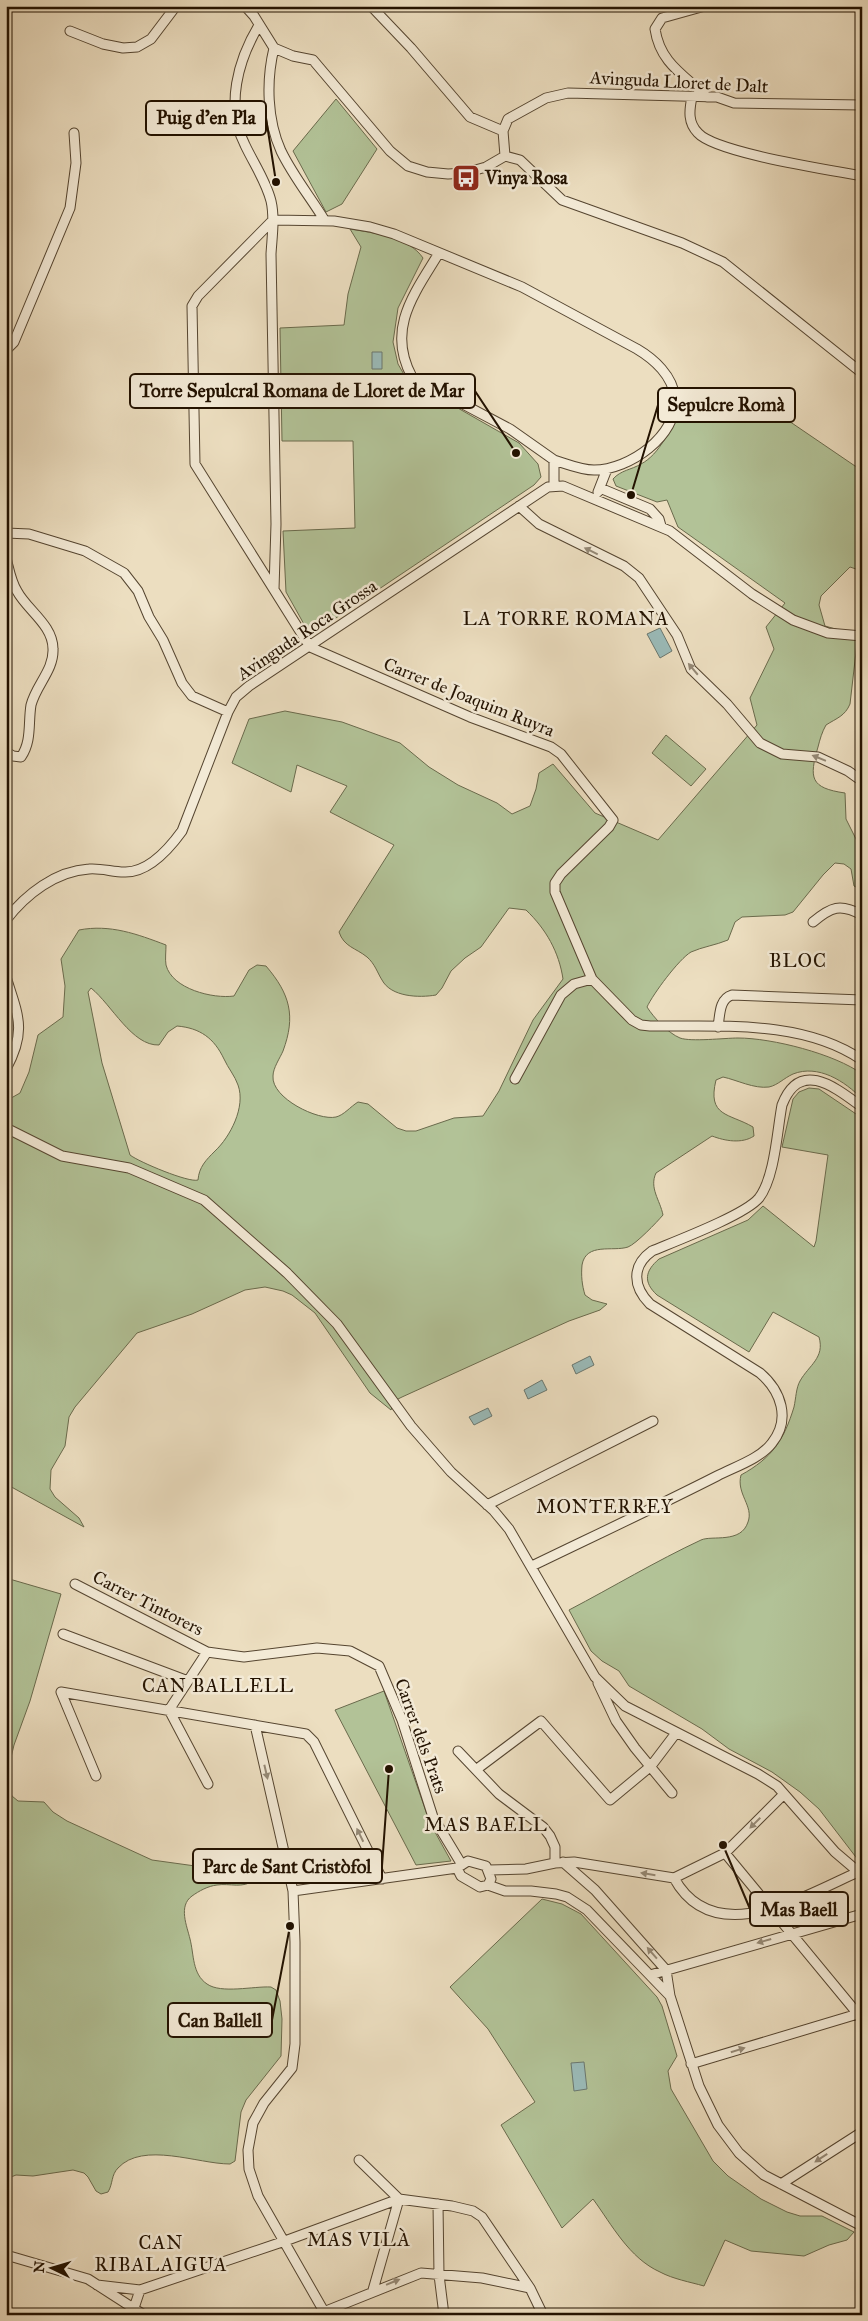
<svg xmlns="http://www.w3.org/2000/svg" width="868" height="2321" font-family="'IM FELL Great Primer',serif">
  <rect width="100%" height="100%" fill="#ecdec0"/>
  <filter id="stains"><feTurbulence type="fractalNoise" baseFrequency=".004" numOctaves="4"/><feColorMatrix values="0 0 0 0 .2 0 0 0 0 .09 0 0 0 0 .02 0 0 0 .5 -.17"/></filter>
  <radialGradient id="worn" r=".72"><stop offset=".6" stop-color="#630" stop-opacity="0"/><stop offset="1" stop-color="#630" stop-opacity=".3"/></radialGradient>
  <!-- green -->
  <path fill="#b2c297" stroke="#6a6a4c" fill-rule="evenodd" d="M336 99 377 149 342 204 326 212 293 151Z
    M350 229C374 233 409 237 423 258L398 308 393 342 398 364 410 385 456 407 519 443 538 464 541 477 534 485 318 630 305 626 286 592 283 531 355 528 353 441H282L280 328 344 325 348 294 361 247Z
    M744 396 761 402 855 466 862 468V571L850 567 821 596 819 605 825 626 860 636 857 643 850 704C845 716 837 718 826 725 822 732 820 739 818 747 809 778 810 788 845 793L846 819 862 851V890L854 886 851 869 844 864 835 863 823 875 793 912 785 915 742 917 735 922 728 940C716 945 702 947 691 952 679 959 653 994 647 1007 654 1018 668 1033 680 1038 691 1042 725 1038 738 1038 772 1038 835 1054 862 1074V1099C845 1081 818 1064 793 1074 784 1078 778 1085 769 1087 754 1089 737 1080 723 1077L716 1080C707 1117 729 1113 753 1127L754 1136C742 1144 725 1141 712 1136L656 1173C649 1188 660 1200 663 1215 657 1222 636 1244 628 1247 613 1252 586 1242 582 1265 581 1276 582 1285 585 1295L592 1300 607 1304 600 1310 569 1321 402 1397 394 1401 391 1410 370 1393 315 1313 292 1295 283 1291 265 1287 245 1290 192 1314 137 1333 75 1407 69 1417 65 1446 51 1470 50 1489 55 1497 79 1518 84 1527 6 1484V1101L20 1093 29 1072 38 1035 63 1017 65 986 61 959 79 930C110 924 137 934 166 945 166 951 165 959 166 965 172 989 213 999 234 996L249 970 257 965 266 966C290 994 296 1016 283 1051 280 1058 273 1068 273 1076 271 1098 318 1121 336 1117 344 1115 350 1107 358 1102L368 1104 397 1128 406 1131H416L454 1118 483 1116 499 1091 533 1020 563 979C559 952 546 929 526 910L509 908 481 947 465 958 451 971 442 988 436 995C419 998 391 997 382 980 377 972 375 964 367 957 356 948 344 947 339 932L394 845 330 812 347 786 297 765 291 792 232 763 249 719 285 711 342 722 400 743 429 767 458 785 497 803 512 814 530 806 536 789 539 773 553 764 595 813 658 840 757 725 750 698 774 649 766 627 785 603 678 527 667 500 657 502 616 486 613 479C621 470 631 470 641 464 660 454 670 429 681 410ZM91 988C112 1005 132 1046 159 1045L168 1032 177 1026C200 1028 214 1038 224 1059 228 1068 235 1076 238 1085 246 1107 230 1137 215 1151 206 1160 199 1167 198 1180 189 1183 139 1162 130 1155L102 1063 88 992Z
    M666 735 706 769 691 786 652 753Z
    M809 1088 819 1089 862 1118V1865L819 1809 800 1792 772 1772 729 1749 702 1729 629 1686 619 1671 602 1661 591 1651 569 1610C613 1587 656 1561 701 1540 712 1535 741 1544 748 1522 754 1506 736 1494 741 1475 772 1458 784 1440 794 1407 796 1398 796 1388 800 1381 809 1365 825 1358 819 1337L773 1312 749 1352 657 1295C643 1282 645 1271 659 1259L748 1220 763 1206 814 1247 816 1241 828 1155 782 1147 793 1099 799 1092Z
    M6 1578 61 1594 30 1701 14 1745 8 1770 9 1789 12 1796 18 1801 44 1802 53 1812 67 1821 152 1860 246 1873 251 1875 254 1880C243 1889 230 1883 217 1885 208 1886 199 1891 192 1896 178 1906 187 1926 190 1939 194 1954 192 1974 207 1984 221 1994 254 1986 271 1987L276 1990 280 2001 282 2019 281 2056 246 2100 241 2112 235 2161 230 2164C198 2164 143 2141 118 2168 111 2175 113 2184 108 2192L101 2194 96 2191 88 2177 84 2173 73 2170 33 2176 16 2175 11 2177 6 2183Z
    M384 1691 430 1823 451 1861 416 1865 335 1710Z
    M542 1899 562 1904 581 1914 657 1997 662 2006 677 2056 668 2071 671 2089 713 2161 728 2176 761 2199 787 2212 800 2216H822L854 2232 847 2240 829 2245 804 2256 751 2251 725 2240 704 2286C690 2282 673 2279 660 2272 629 2258 612 2225 593 2199L562 2228 501 2125 535 2102 488 2029 450 1987Z"/>
  <!-- water -->
  <path fill="#9abbb9" stroke="#6a776f" d="M372 352H382V369H372Z
    M660 628 672 651 660 658 647 634Z
    M590 1356 594 1365 576 1374 572 1365Z
    M542 1380 547 1390 528 1399 524 1390Z
    M488 1408 492 1416 474 1425 469 1417Z
    M584 2062 587 2089 574 2091 571 2063Z"/>
  <g fill="none" stroke-linecap="round" stroke-linejoin="round">
    <defs>
      <path id="street" d="M245 6 254 16 274 48 293 56 313 60 390 151 408 166 427 172 448 174 465 173 486 167 505 156
        M371 6 411 48 470 117 503 131
        M705 6 662 18 655 29C660 63 684 75 707 97
        M259 25C238 60 225 106 245 145 254 164 266 181 271 201 275 218 272 237 271 254L276 524 274 589
        M70 31 103 44 123 48 137 47 151 39 176 6
        M274 48C266 81 267 120 281 151 293 176 311 198 325 221
        M692 97C689 111 688 123 698 133 716 153 831 170 862 176
        M505 156 520 160 562 200 682 243 723 262 862 373
        M505 156 503 131 508 119 546 98 568 93 717 97 734 103 862 105
        M439 253C414 294 386 329 412 377L510 429 554 460V485
        M6 350 14 342 70 208 76 163 74 133
        M600 488 650 509 659 519 661 526
        M598 492 607 469
        M519 506 539 524 624 566 639 578 677 635 691 669 727 704 760 743 782 754 818 757 848 771 862 781
        M6 533 29 534 85 551 124 573 138 591 149 617 163 640 182 683 192 696 228 712
        M6 558C9 569 11 582 17 591 27 610 53 625 53 649 54 670 36 685 31 705 28 723 32 741 21 757L13 756 6 752
        M310 647 195 464 192 306 198 296 273 220 334 221 370 227 394 234 522 287 637 349C654 359 673 376 675 398 678 436 629 470 594 470 581 470 567 464 554 460
        M310 647 470 717 551 747 561 754 613 820 609 827 561 874 555 883V892L592 979 632 1020 641 1025 650 1026C719 1027 802 1019 862 1060
        M6 920C26 894 56 871 89 869 101 868 113 872 124 872 148 873 169 849 182 831L228 712 236 697 249 686 548 487 563 486 670 531 752 594 793 620 828 633 862 636
        M813 922C831 907 840 903 862 915
        M6 977C18 1015 27 1031 6 1069
        M718 1027C720 1015 719 999 732 995L862 1000
        M515 1079 561 995 574 984 592 979
        M6 1128 62 1156 129 1168 204 1200 287 1273 337 1324 411 1426 451 1472 494 1511 509 1529 595 1677 625 1706 758 1774 777 1786 835 1852 862 1875
        M487 1505 653 1421
        M532 1566C594 1536 656 1507 717 1476 734 1467 760 1459 772 1443 791 1419 781 1391 760 1373L650 1304C633 1287 631 1266 652 1251 676 1241 745 1215 759 1198 775 1177 777 1131 782 1105 800 1058 836 1088 862 1107
        M75 1584 207 1652 244 1657 317 1648 350 1651 379 1666 402 1720 433 1817 462 1865
        M63 1634 188 1681
        M207 1652 169 1710 208 1784
        M598 1683 616 1721 635 1748 672 1793
        M61 1692 306 1734 314 1742 382 1879
        M61 1692 96 1776
        M255 1725 293 1891 295 1942V2044L292 2068 264 2103 253 2123 248 2150 249 2169 258 2196 326 2315
        M458 1751 499 1794 543 1827 550 1836 555 1847V1863
        M477 1769 541 1721 610 1800 651 1766 676 1733
        M725 1853 862 2019
        M468 1861 486 1866 491 1879 488 1885 480 1887 461 1876 457 1868Z
        M563 1862 595 1890 666 1970 670 1996
        M489 1870 526 1869 555 1863 574 1862 674 1878 725 1853 784 1794
        M674 1878C714 1951 804 1896 858 1872
        M488 1885 505 1891H531L556 1894 567 1897 587 1910 670 1996 699 2086 718 2125 739 2153 764 2175 862 2226
        M293 1891 457 1868
        M650 1975 862 1914
        M691 2064 861 2013
        M359 2160 399 2199 452 2206 473 2211 482 2217 530 2288 543 2315
        M781 2184 862 2132
        M438 2204 439 2275 444 2315
        M6 2255 88 2279 144 2315
        M97 2285 140 2290 285 2241 399 2199
        M373 2290 399 2199
        M134 2308 140 2290
        M316 2315 421 2273 482 2278 530 2288"/>
    </defs>
    <!-- street casing -->
    <use href="#street" stroke="#554530" stroke-width="11"/>
    <!-- street -->
    <use href="#street" stroke="#f3ead6" stroke-width="9"/>
  </g>
  <!-- one-way arrows -->
  <defs><path id="oneway-solid" d="M-6-.8H1V-3.2L6.5 0L1 3.2V.8H-6Z" transform="scale(1.25)"/></defs>
  <g fill="#958976">
    <use href="#oneway-solid" transform="translate(591 551) rotate(-154)"/>
    <use href="#oneway-solid" transform="translate(693 669) rotate(-130)"/>
    <use href="#oneway-solid" transform="translate(819 758) rotate(-158)"/>
    <use href="#oneway-solid" transform="translate(266 1772) rotate(77)"/>
    <use href="#oneway-solid" transform="translate(755 1823) rotate(135)"/>
    <use href="#oneway-solid" transform="translate(360 1835) rotate(-116)"/>
    <use href="#oneway-solid" transform="translate(648 1874) rotate(-171)"/>
    <use href="#oneway-solid" transform="translate(764 1941) rotate(164)"/>
    <use href="#oneway-solid" transform="translate(652 1953) rotate(-131)"/>
    <use href="#oneway-solid" transform="translate(738 2050) rotate(-17)"/>
    <use href="#oneway-solid" transform="translate(821 2158) rotate(147)"/>
    <use href="#oneway-solid" transform="translate(393 2282) rotate(-22)"/>
  </g>
  <!-- icons -->
  <defs>
    <symbol id="bus-square" viewBox="-11 -11 22 22"><rect x="-9" y="-9" width="18" height="18" rx="4" fill="#8f2418" stroke="#f3ead6"/><path d="M-5-6H5V4H4V6H2V4H-2V6H-4V4H-5ZM-3.5-4V0h7V-4ZM-3.5 1.2v1.5H-2V1.2ZM2 1.2v1.5H3.5V1.2Z" fill="#fff"/></symbol>
  </defs>
  <g fill-rule="evenodd">
    <use href="#bus-square" x="450" y="162" width="32" height="32"/>
  </g>
  <g text-anchor="middle" dominant-baseline="central" stroke-width="5" stroke-linejoin="round" paint-order="stroke">
    <!-- street labels -->
    <g font-size="18" fill="#231200" stroke="#f3ead6">
      <text transform="translate(679 82) rotate(3)">Avinguda Lloret de Dalt</text>
      <text transform="translate(307 630) rotate(-34)">Avinguda Roca Grossa</text>
      <text transform="translate(469 697) rotate(22)">Carrer de Joaquim Ruyra</text>
      <text transform="translate(148 1603) rotate(27)">Carrer Tintorers</text>
      <text transform="translate(421 1736) rotate(70)">Carrer dels Prats</text>
    </g>
    <!-- poi labels -->
    <g font-size="18" font-weight="bold" fill="#231200" stroke="#f3ead6" text-anchor="start">
      <text x="485" y="178">Vinya Rosa</text>
    </g>
    <!-- neighbourhood labels -->
    <g font-size="19" letter-spacing="1" fill="#231200" stroke="#f3ead6">
      <text x="566" y="618">LA TORRE ROMANA</text>
      <text x="798" y="960">BLOC</text>
      <text x="605" y="1506">MONTERREY</text>
      <text x="218" y="1685">CAN BALLELL</text>
      <text x="486" y="1824">MAS BAELL</text>
      <text x="359" y="2239">MAS VILÀ</text>
      <text x="161" y="2242">CAN<tspan x="161" dy="22">RIBALAIGUA</tspan></text>
    </g>
  </g>
  <!-- callouts -->
  <path fill="none" stroke="#231200" stroke-width="2" d="M276 182L266 118M516 453L475 391M631 495L658 405M389 1769L382 1866M723 1845L750 1909M290 1926L272 2020"/>
  <g fill="#231200" stroke="#f3ead6" stroke-width="2">
    <circle cx="276" cy="182" r="5"/>
    <circle cx="516" cy="453" r="5"/>
    <circle cx="631" cy="495" r="5"/>
    <circle cx="389" cy="1769" r="5"/>
    <circle cx="723" cy="1845" r="5"/>
    <circle cx="290" cy="1926" r="5"/>
  </g>
  <g fill="#f3ead6" stroke="#231200" stroke-width="2">
    <rect x="146" y="101" width="120" height="34" rx="5"/>
    <rect x="130" y="374" width="345" height="34" rx="5"/>
    <rect x="658" y="388" width="137" height="34" rx="5"/>
    <rect x="193" y="1849" width="189" height="34" rx="5"/>
    <rect x="750" y="1892" width="98" height="34" rx="5"/>
    <rect x="168" y="2003" width="104" height="34" rx="5"/>
  </g>
  <g font-size="19" text-anchor="middle" font-weight="bold" fill="#231200">
    <text x="206" y="124">Puig d'en Pla</text>
    <text x="302" y="397">Torre Sepulcral Romana de Lloret de Mar</text>
    <text x="726" y="411">Sepulcre Romà</text>
    <text x="287" y="1873">Parc de Sant Cristòfol</text>
    <text x="799" y="1916">Mas Baell</text>
    <text x="220" y="2027">Can Ballell</text>
  </g>
  <!-- margin -->
  <rect width="868" height="2321" fill="none" stroke="#ecdec0" stroke-width="25"/>
  <rect x="8" y="8" width="853" height="2306" fill="none" stroke="#231200" stroke-width="2.5"/>
  <rect x="12" y="12" width="843" height="2296" fill="none" stroke="#231200"/>
  <!-- north arrow -->
  <g transform="translate(52 2268) rotate(275)" stroke="#f3ead6" stroke-width="4" paint-order="stroke">
  <path d="M0-4L9 19L0 12L-9 19Z" fill="#231200"/>
  <text y="-8" font-size="14" font-weight="bold" text-anchor="middle" fill="#231200">N</text>
  </g>
  <rect width="100%" height="100%" filter="url(#stains)"/>
  <rect width="100%" height="100%" fill="url(#worn)"/>
</svg>
